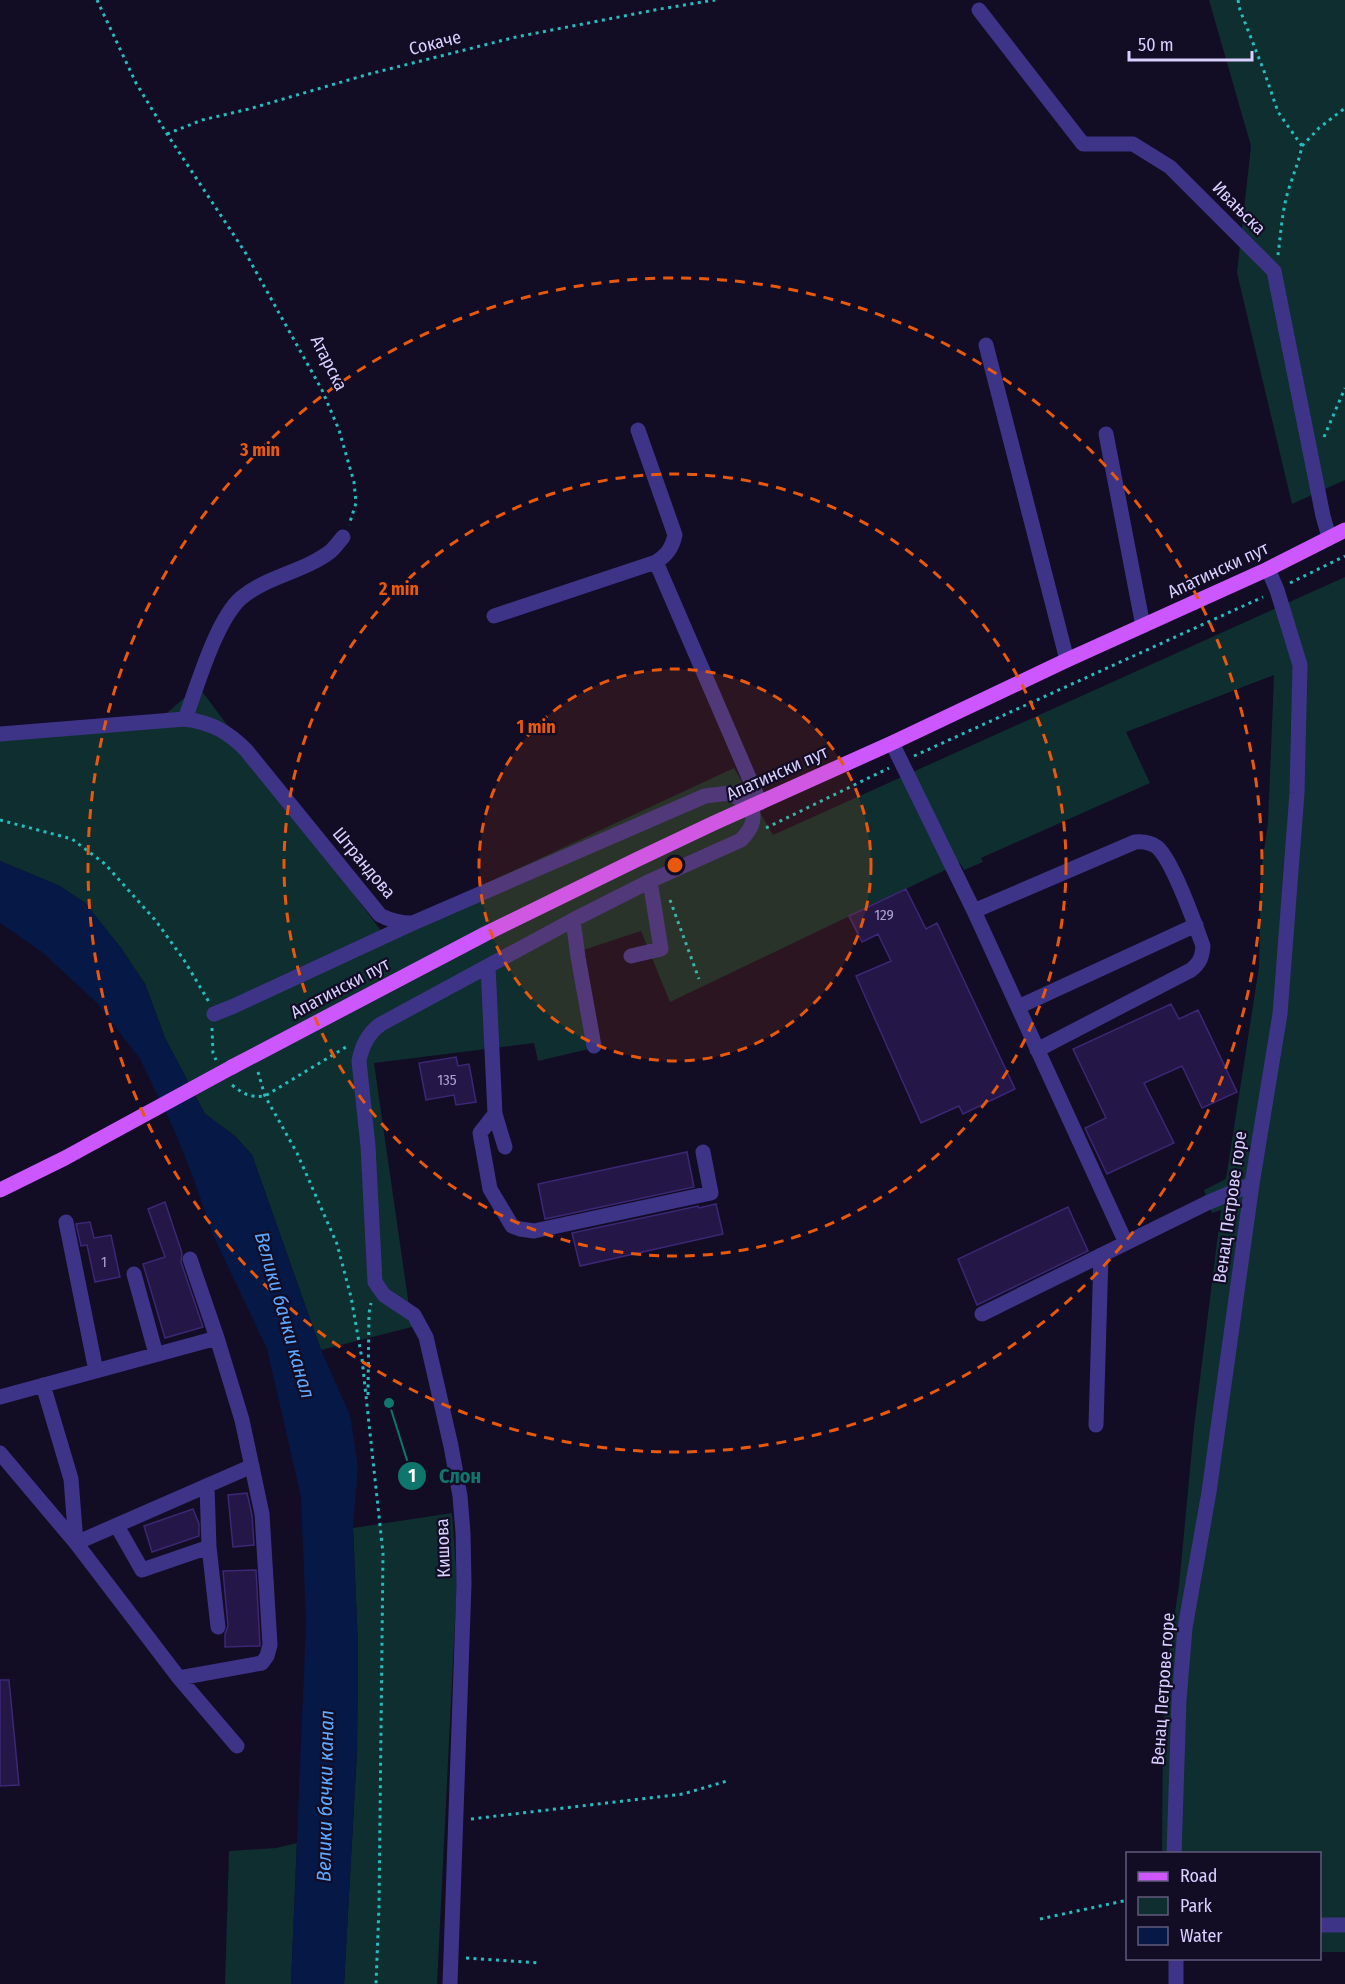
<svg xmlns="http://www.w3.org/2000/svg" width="1345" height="1984" font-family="'Fira Sans Condensed',sans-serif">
  <rect width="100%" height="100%" fill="#120c25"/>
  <!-- green -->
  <path fill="#0f2e2f" d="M1209 0H1345V480L1292 504 1237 273 1251 146Z
    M1345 577V1952H1320V1854L1162 1853 1163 1726 1168 1657 1179 1586 1194 1427 1221 1210 1212 1213 1204 1190 1226 1179 1259 967 1261 871 1268 823 1274 675 1126 732 1150 783 981 858 983 862 964 870 960 863 670 1002 641 931 571 954 589 1049 538 1061 534 1043 374 1063 412 1327 321 1350 252 1155 235 1136 205 1114 165 1038 145 984 121 948 85 903 60 886 0 861V736L151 725 168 712 198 686 382 932 734 768 773 835Z
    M452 1513 457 1581 437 1984H344L357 1751 358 1647 353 1528Z
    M297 1843 291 1984H225L229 1851 276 1848Z"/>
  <!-- water -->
  <path fill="#061845" d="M0 861 60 886 85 903 121 948 145 984 165 1038 205 1114 235 1136 252 1155 321 1350 350 1415 358 1466 353 1528 358 1647 357 1751 344 1984H291L306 1623 301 1497 267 1349 213 1235 193 1177 175 1132 140 1059 97 1003 42 952 0 923Z"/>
  <!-- building -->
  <path fill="#241747" stroke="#3c2775" stroke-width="1.5" d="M906 889 926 929 937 923 1015 1089 963 1114 959 1106 921 1123 856 976 891 961 878 934 862 942 849 916Z
    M1171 1004 1179 1019 1198 1010 1237 1092 1202 1108 1182 1066 1144 1083 1174 1143 1107 1174 1085 1128 1106 1118 1073 1049Z
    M456 1057 458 1066 469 1064 476 1102 456 1105 454 1095 426 1100 419 1063Z
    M687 1152 694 1187 545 1219 538 1184Z
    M165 1202 182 1253 181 1262 203 1327 165 1338 143 1264 165 1257 148 1209Z
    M716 1204 723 1234 580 1266 572 1233 698 1206 699 1208Z
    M1068 1207 1088 1251 977 1305 958 1259Z
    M90 1222 94 1238 111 1235 120 1277 95 1282 87 1245 81 1246 76 1224Z
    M247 1493 252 1515 254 1545 233 1547 228 1495Z
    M193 1509 199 1524V1536L152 1552 144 1526Z
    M256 1570 260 1646 225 1647V1634L228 1626 223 1571Z
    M0 1680H9L19 1785 0 1786Z"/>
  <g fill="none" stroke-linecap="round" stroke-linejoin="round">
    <!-- path -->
    <path stroke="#25bdbe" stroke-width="3" stroke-dasharray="3 4.5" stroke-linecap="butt" d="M97 0 136 83 167 134 245 252 322 390 339 430 354 482 356 503 349 525
      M1238 0 1240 10 1264 71 1278 112 1302 146C1299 161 1294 173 1289 188 1282 210 1281 232 1278 255
      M167 134 202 120 249 109 369 74 516 37 660 9 715 0
      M1302 146 1319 128 1345 108
      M1324 437 1345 388
      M1290 583 1345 556
      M914 756 1263 597
      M0 820 72 839 105 864 156 921 184 960 209 1002
      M766 828 889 768
      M670 900 699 979
      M212 1028 213 1053 216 1060
      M258 1072 265 1096 297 1153 337 1244 351 1297 362 1359 383 1553 379 1907 376 1984
      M232 1085C243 1094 251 1098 265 1096L346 1047
      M368 1395 369 1313 371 1303
      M471 1819 683 1794 727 1781
      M1040 1919 1128 1900
      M466 1958 539 1963"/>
    <!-- minor -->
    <path stroke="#3d3488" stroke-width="15" d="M979 10 1083 144H1133L1170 167 1274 271 1323 516 1329 537
      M986 345 1067 660
      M1106 434 1143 626
      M656 562 760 803
      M494 616 656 562C667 555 672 548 675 535L638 430
      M185 719C197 687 216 620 241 598 267 576 304 572 331 551 335 547 339 542 343 537
      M0 734 185 719C212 723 227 731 246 750L380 915C391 921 400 923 413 923L705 796 730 793 752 807C755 822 752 828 741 840L650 881 573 920 381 1024C368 1033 362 1045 359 1061L368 1146 375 1282 384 1295 414 1315 426 1337 451 1446 460 1496 463 1533 464 1584 450 1984
      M892 743 974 911 1126 1243
      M974 911 1135 842C1144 841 1150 842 1157 847 1173 861 1195 924 1203 946 1202 957 1200 963 1191 970L1037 1050
      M573 920 578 957 594 1046
      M631 956 661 949 650 881
      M488 966 495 1114 505 1147
      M1018 1007 1196 925
      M214 1014 234 1006 411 924
      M495 1114 480 1133 490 1189 512 1226 520 1229 534 1231 711 1193 703 1152
      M66 1222 96 1371
      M134 1274 156 1354
      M982 1314 1207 1203 1252 1184
      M43 1385 71 1479 76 1543 252 1466
      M0 1397 217 1338
      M1096 1425 1101 1255
      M0 1453 76 1543 179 1678 237 1746
      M207 1486 209 1547 218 1627
      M117 1526 142 1570 209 1547
      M179 1678 262 1663 267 1656 270 1645 262 1514 242 1420 217 1338 190 1259
      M1174 1854 1179 1700 1185 1628 1209 1492 1252 1184 1280 1014 1297 793 1300 665 1277 590 1268 569
      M1320 1925H1345
      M1176 1958V1984"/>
    <!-- major -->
    <path stroke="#cc57ff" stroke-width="15" d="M232 1067 485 934 636 860 714 823 892 743 1067 660 1268 569 1345 530
      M0 1190 65 1158 96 1141"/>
    <!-- major-bridge -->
    <path stroke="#cc57ff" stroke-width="15" d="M96 1141 232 1067"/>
  </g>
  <!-- distance rings -->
  <circle cx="675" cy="865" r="196" fill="#e8590c" fill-opacity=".12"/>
  <g fill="none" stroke="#e8590c" stroke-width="3" stroke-dasharray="10 8">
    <circle cx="675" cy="865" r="196"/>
    <circle cx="675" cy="865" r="391"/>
    <circle cx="675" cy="865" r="587"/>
  </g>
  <g text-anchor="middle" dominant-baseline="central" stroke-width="4.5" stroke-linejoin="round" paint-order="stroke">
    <!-- number labels -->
    <g font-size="15" fill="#aca2d1">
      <text x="884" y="915">129</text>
      <text x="447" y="1080">135</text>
      <text x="104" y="1262">1</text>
    </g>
    <!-- street labels -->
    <g font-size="18" fill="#d9d0ff" stroke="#120c25">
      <text transform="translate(435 43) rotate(-14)">Сокаче</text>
      <text transform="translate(1239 208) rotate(45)">Ивањска</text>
      <text transform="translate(329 363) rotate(63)">Атарска</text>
      <text transform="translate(1218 570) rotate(-25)">Апатински пут</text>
      <text transform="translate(777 773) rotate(-24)">Апатински пут</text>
      <text transform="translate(364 863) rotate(50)">Штрандова</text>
      <text transform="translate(340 988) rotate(-28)">Апатински пут</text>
      <text transform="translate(1230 1207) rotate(-82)">Венац Петрове горе</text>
      <text transform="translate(443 1548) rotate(-92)">Кишова</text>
      <text transform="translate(1163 1689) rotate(-86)">Венац Петрове горе</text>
    </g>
    <!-- water labels -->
    <g font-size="20" font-style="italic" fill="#5ea9ff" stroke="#120c25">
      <text transform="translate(285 1315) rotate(74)">Велики бачки канал</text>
      <text transform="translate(325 1796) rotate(-89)">Велики бачки канал</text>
    </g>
  </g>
  <circle cx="675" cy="865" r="9" fill="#e8590c" stroke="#120c25" stroke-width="3"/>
  <g font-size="18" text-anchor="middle" font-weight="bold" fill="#e8590c" stroke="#120c25" stroke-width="4.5" stroke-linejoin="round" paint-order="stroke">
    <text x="260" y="456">3 min</text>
    <text x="399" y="595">2 min</text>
    <text x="536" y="733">1 min</text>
  </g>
  <!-- callouts -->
  <path fill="none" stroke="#0f766e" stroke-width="2" d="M389 1403L412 1476"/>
  <g fill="#0f766e" stroke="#120c25" stroke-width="2">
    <circle cx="389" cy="1403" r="6"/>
    <circle cx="412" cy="1476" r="15"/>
  </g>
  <g font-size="18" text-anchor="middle" font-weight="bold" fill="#fff">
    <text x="412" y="1482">1</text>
  </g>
  <g font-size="20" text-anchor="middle" font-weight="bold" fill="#0f766e" stroke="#120c25" stroke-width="4.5" stroke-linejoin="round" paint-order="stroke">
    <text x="460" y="1483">Слон</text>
  </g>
  <!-- legend -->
  <rect x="1126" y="1852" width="195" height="108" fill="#120c25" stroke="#625a7c" stroke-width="1.5"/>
  <rect x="1138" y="1872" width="30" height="9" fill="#cc57ff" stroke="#625a7c" stroke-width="1.5"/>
  <text x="1180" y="1882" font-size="18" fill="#d9d0ff">Road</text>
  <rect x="1138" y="1897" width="30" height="18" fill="#0f2e2f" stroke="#625a7c" stroke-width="1.5"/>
  <text x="1180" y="1912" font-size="18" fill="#d9d0ff">Park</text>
  <rect x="1138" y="1927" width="30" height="18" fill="#061845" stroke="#625a7c" stroke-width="1.5"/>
  <text x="1180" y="1942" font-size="18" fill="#d9d0ff">Water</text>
  <!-- scale -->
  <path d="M1129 51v9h123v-9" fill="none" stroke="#d9d0ff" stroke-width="3"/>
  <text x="1138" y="51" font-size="18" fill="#d9d0ff" stroke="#120c25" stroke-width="4.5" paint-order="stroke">50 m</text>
</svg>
